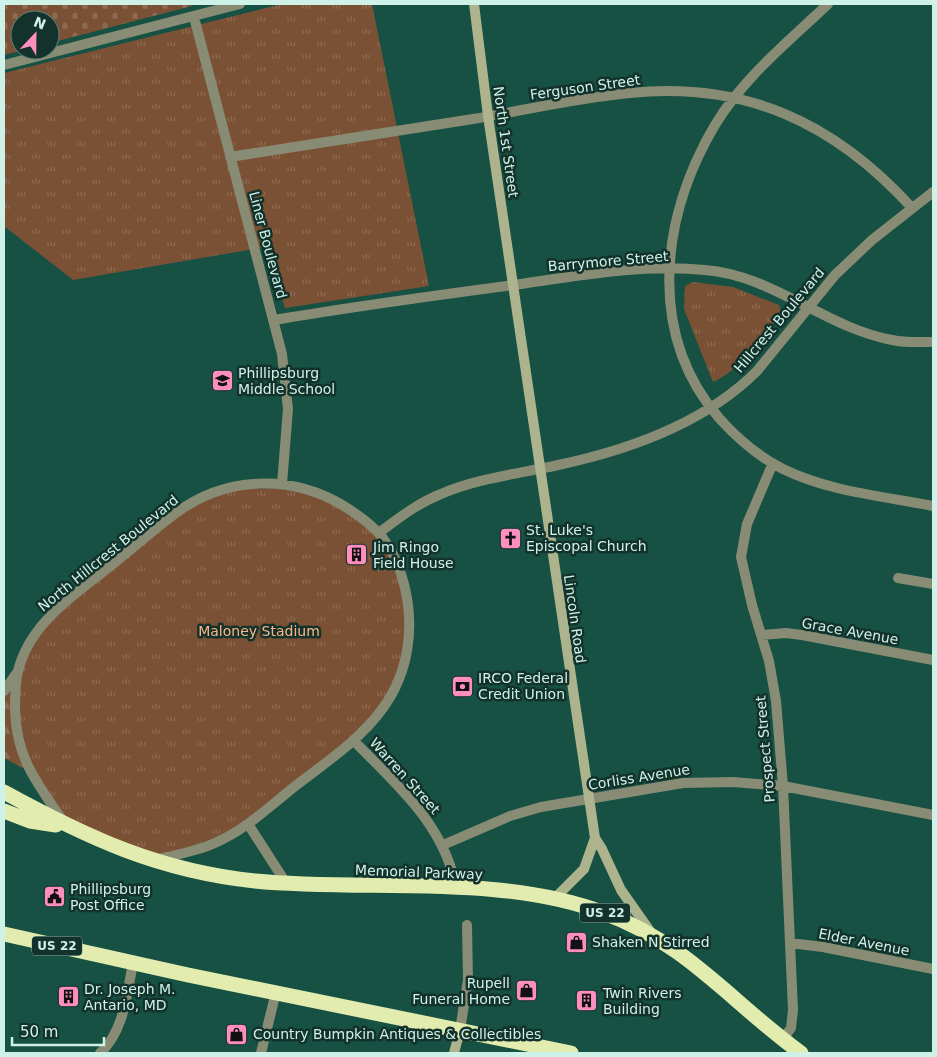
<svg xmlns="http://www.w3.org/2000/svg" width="937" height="1057" font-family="'DejaVu Sans',sans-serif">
  <defs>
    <pattern id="forest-firs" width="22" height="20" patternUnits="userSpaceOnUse" patternTransform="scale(1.25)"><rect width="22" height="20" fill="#7b5135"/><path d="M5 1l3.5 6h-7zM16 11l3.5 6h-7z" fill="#8d6a52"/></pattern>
    <pattern id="cemetery-stones" width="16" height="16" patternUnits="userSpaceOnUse" patternTransform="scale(1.25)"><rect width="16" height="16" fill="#7b5135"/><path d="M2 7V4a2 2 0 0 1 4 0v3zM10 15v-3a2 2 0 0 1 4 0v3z" fill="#8d6a52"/></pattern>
    <pattern id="park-tufts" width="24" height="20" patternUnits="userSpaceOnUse" patternTransform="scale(1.25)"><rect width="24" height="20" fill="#7b5135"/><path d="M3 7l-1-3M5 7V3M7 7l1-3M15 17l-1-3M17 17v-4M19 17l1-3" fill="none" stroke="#8d6a52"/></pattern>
  </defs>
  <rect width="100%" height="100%" fill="#165143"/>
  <!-- forest -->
  <path fill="url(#forest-firs)" d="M17 682 36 775 4 758V694Z"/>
  <!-- cemetery -->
  <path fill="url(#cemetery-stones)" d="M4 4H191L192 6 50 43V20H20V50H24L4 55Z"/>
  <!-- park -->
  <path fill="url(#park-tufts)" d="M282 4H372L429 286 285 308 266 247 73 280 4 226V73Z
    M693 282 733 287 779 305 782 314C761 338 742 369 713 382L684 309 685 286Z
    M304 488 380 532 402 574 407 652 376 718 238 830 152 860 85 835 55 809 21 750 17 674 35 633 157 528 223 489Z"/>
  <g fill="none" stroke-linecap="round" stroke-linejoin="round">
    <!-- street -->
    <path stroke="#888c74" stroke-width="10" d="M828 4C789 41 743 78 715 125 661 216 646 333 719 418 737 438 759 457 783 469 830 492 883 496 933 506
      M194 17 282 354 288 409 282 484
      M4 65 240 4
      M230 157C311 144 392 132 473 119 525 110 577 98 630 93 745 81 835 123 912 208
      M274 320C356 306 438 295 521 284 582 275 644 264 705 270 773 275 826 328 892 340 906 343 919 342 933 342
      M773 463 747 524 741 557 752 605 769 661 776 701 783 786 793 1010 791 1028 782 1040
      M380 532C399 518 418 503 441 494 478 478 518 474 558 465 629 450 705 423 757 371L835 275 872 240 933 192
      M898 578 933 584
      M762 635 786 633 802 635 933 660
      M4 691 16 674
      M353 740C396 784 445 825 456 888
      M63 821C37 783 16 758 15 709 15 697 15 683 18 671 30 623 72 597 109 567 131 550 153 530 176 513 226 476 291 474 344 506 378 527 394 545 404 584 415 627 409 672 383 708 360 740 325 763 294 787 269 807 245 830 215 843 197 851 177 855 158 859
      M248 824 286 883
      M443 845 510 816 541 807 683 783 733 782 783 786 933 815
      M790 943 823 947 933 969
      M460 1030 468 980 467 925
      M100 1053C124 1032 127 993 133 963
      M261 1053 276 992"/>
    <!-- secondary -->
    <path stroke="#adb38c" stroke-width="10" d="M474 4 488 116 595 838 584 869 555 898
      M595 838 602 849 621 890 652 934
      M454 1053 460 1030"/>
    <!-- highway -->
    <path stroke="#e3ecaf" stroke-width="15" d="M4 792C88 838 159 871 255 881 367 892 499 873 604 913 687 943 733 1004 801 1053
      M4 811 30 821 56 825
      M4 934 188 975 571 1053"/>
  </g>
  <!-- icons -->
  <defs>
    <symbol id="school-square" viewBox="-11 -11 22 22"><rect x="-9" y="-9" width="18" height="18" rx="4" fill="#fe8ebd" stroke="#13322b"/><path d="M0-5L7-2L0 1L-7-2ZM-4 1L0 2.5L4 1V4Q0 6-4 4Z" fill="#111"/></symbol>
    <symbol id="church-square" viewBox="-11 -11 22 22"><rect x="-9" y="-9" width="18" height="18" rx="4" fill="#fe8ebd" stroke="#13322b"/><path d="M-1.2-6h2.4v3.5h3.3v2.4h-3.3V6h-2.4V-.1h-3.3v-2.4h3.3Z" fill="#111"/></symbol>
    <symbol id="building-square" viewBox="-11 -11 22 22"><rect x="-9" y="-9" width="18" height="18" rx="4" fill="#fe8ebd" stroke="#13322b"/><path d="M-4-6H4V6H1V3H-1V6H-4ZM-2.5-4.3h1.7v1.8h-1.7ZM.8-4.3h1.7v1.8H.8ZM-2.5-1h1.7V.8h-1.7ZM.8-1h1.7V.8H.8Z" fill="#111"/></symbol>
    <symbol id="bank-square" viewBox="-11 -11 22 22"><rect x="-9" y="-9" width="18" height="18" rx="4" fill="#fe8ebd" stroke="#13322b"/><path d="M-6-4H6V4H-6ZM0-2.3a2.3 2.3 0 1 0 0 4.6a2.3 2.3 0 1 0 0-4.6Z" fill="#111"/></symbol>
    <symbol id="civic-square" viewBox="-11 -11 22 22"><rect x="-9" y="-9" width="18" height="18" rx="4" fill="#fe8ebd" stroke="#13322b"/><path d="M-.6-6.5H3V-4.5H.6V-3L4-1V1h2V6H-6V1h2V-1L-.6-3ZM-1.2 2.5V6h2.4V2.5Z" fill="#111"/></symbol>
    <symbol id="shop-square" viewBox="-11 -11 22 22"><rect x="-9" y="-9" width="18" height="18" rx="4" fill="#fe8ebd" stroke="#13322b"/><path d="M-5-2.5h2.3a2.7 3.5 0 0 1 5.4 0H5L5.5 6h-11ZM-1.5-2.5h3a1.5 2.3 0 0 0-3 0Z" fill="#111"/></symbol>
  </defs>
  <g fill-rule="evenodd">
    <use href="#school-square" x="210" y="368" width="25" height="25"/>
    <use href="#church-square" x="498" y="526" width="25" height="25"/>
    <use href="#building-square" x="344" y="542" width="25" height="25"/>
    <use href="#bank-square" x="450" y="674" width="25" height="25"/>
    <use href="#civic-square" x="42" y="884" width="25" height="25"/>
    <use href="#shop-square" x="564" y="930" width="25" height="25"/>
    <use href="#shop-square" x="514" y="978" width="25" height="25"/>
    <use href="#building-square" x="56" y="984" width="25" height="25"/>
    <use href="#building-square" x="574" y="988" width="25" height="25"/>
    <use href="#shop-square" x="224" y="1022" width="25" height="25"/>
  </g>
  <g text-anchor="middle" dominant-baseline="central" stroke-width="5" stroke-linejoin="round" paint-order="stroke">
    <!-- shield labels -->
    <g fill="#13322b" stroke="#96b8af" stroke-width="1">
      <rect x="580" y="903.5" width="50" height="19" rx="4"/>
      <rect x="32" y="936.5" width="50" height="19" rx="4"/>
    </g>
    <g font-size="12" font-weight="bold" fill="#cef2e7">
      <text x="605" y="913">US 22</text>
      <text x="57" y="946">US 22</text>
    </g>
    <!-- street labels -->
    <g font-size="14" fill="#cef2e7" stroke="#13322b">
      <text transform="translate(585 87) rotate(-8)">Ferguson Street</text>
      <text transform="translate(506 142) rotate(82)">North 1st Street</text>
      <text transform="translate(268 245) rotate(75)">Liner Boulevard</text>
      <text transform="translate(608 261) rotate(-5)">Barrymore Street</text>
      <text transform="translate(779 320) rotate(-50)">Hillcrest Boulevard</text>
      <text transform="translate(108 553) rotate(-39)">North Hillcrest Boulevard</text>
      <text transform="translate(575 619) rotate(82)">Lincoln Road</text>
      <text transform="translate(850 631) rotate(10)">Grace Avenue</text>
      <text transform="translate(765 749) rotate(-95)">Prospect Street</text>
      <text transform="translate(405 776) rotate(48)">Warren Street</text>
      <text transform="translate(639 777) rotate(-9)">Corliss Avenue</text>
      <text transform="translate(419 872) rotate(2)">Memorial Parkway</text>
      <text transform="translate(864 942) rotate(11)">Elder Avenue</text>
    </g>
    <!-- poi labels -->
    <g font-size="14" fill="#cef2e7" stroke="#13322b" text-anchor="start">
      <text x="238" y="373">Phillipsburg<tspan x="238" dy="16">Middle School</tspan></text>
      <text x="526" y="530">St. Luke's<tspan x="526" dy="16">Episcopal Church</tspan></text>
      <text x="373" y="547">Jim Ringo<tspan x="373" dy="16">Field House</tspan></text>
      <text x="478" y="678">IRCO Federal<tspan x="478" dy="16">Credit Union</tspan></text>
      <text x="70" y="889">Phillipsburg<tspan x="70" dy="16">Post Office</tspan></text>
      <text x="592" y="942">Shaken N Stirred</text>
      <text x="510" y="983" text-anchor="end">Rupell<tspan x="510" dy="16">Funeral Home</tspan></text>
      <text x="84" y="989">Dr. Joseph M.<tspan x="84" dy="16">Antario, MD</tspan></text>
      <text x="603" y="993">Twin Rivers<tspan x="603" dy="16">Building</tspan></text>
      <text x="253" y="1034">Country Bumpkin Antiques &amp; Collectibles</text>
    </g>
    <!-- park labels -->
    <g font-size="14" fill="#feb483" stroke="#13322b">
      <text x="259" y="631">Maloney Stadium</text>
    </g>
  </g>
  <!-- border -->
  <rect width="937" height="1057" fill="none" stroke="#cef2e7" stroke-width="10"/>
  <!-- north arrow -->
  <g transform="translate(35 35) rotate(22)"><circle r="24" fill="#13322b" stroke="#5e7f76"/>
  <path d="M0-4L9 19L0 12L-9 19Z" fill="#fe8ebd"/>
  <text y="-8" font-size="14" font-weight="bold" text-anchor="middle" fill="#cef2e7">N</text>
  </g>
  <!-- scale -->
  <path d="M12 1037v8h92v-8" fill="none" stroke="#cef2e7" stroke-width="2.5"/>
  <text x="20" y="1037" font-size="15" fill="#cef2e7" stroke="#13322b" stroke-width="4" paint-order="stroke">50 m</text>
</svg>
